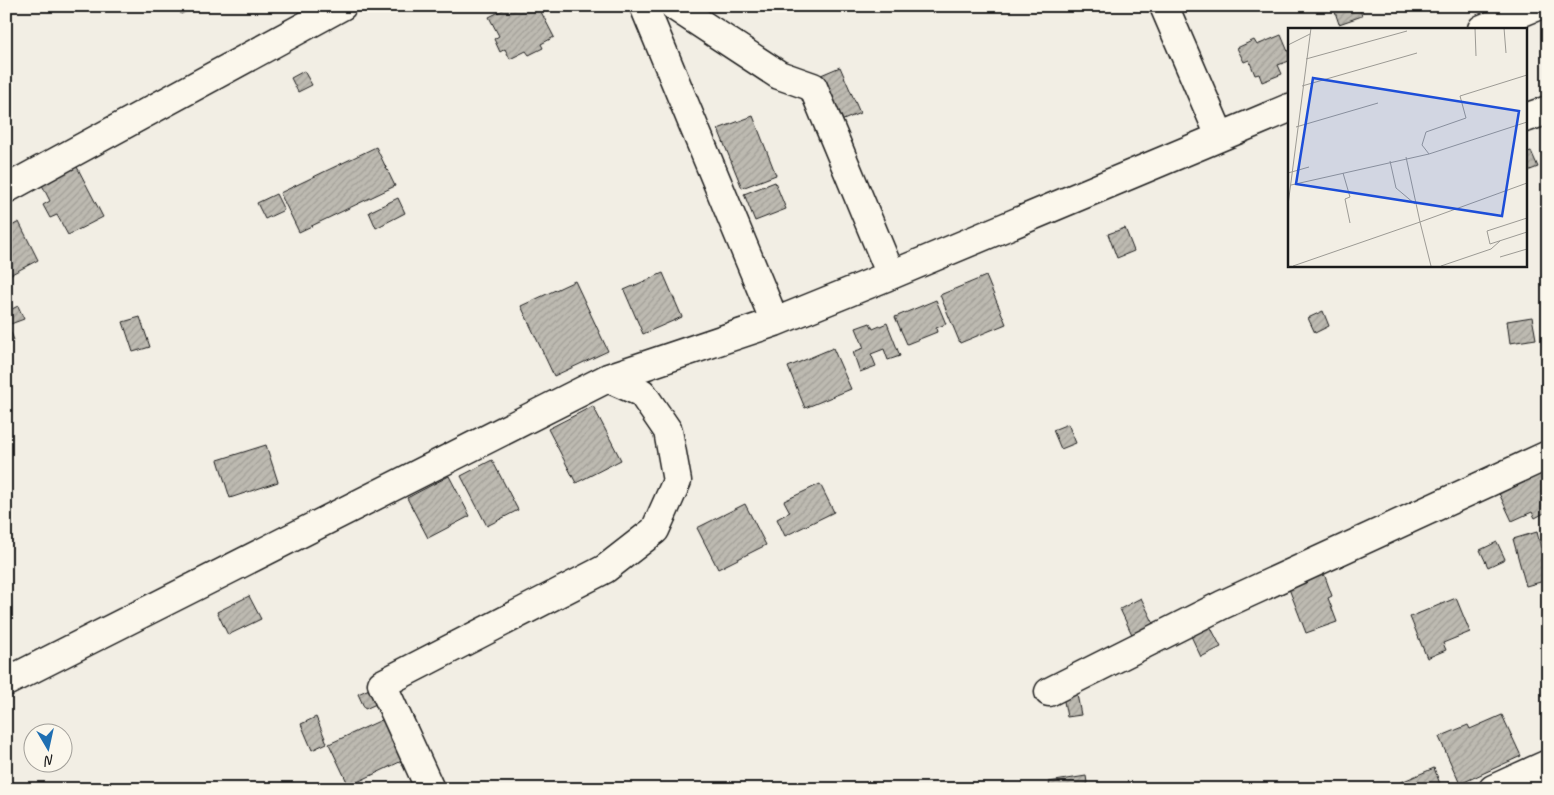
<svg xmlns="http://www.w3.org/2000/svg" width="1554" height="795" font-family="Caveat,sans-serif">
  <defs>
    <pattern id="building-hatch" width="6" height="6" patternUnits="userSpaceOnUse" patternTransform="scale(1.25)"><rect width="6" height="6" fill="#bdbab1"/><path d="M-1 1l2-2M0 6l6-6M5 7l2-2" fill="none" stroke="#a29f98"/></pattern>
  </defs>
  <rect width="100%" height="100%" fill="#f2eee4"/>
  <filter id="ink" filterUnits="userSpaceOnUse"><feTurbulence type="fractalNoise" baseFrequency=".02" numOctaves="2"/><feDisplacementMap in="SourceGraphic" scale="10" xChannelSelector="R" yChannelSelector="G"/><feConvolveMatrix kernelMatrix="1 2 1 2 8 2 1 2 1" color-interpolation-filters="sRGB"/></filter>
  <g filter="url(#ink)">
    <!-- building -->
    <path fill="url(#building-hatch)" stroke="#1c1c1c" d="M177 6H197L181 14Z
      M511 6H538L554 37 541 44 543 48 529 55 526 51 510 59 505 49 500 52 494 39 499 36 489 17Z
      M1333 6H1359L1362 16 1339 24Z
      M1281 35 1289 54V61L1278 65 1282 74 1262 82 1259 74 1255 75 1249 60 1244 62 1237 48 1254 40 1257 45Z
      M840 67 860 113 841 121 821 75Z
      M304 71 312 85 298 92 291 78Z
      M753 116 776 175 742 188 718 129Z
      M376 147 395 186 299 232 280 193Z
      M1531 151 1538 167 1525 172V153Z
      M76 165 103 217 68 235 57 215 50 218 43 205 50 201 41 183Z
      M775 182 786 209 755 221 744 194Z
      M276 194 284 210 265 219 257 203Z
      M398 198 405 213 376 228 369 212Z
      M19 222 38 260 6 277V229Z
      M1125 228 1134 251 1117 258 1108 234Z
      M663 273 682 317 643 334 624 290Z
      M986 276 1006 324 960 343 940 295Z
      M575 281 608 351 554 376 521 306Z
      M936 300 946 324 936 328 937 332 907 344 895 317Z
      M6 301 10 310 18 306 24 319 8 325 14 340 6 344Z
      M1323 311 1329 326 1315 333 1308 318Z
      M140 317 150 347 133 352 123 322Z
      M1532 317 1536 339 1510 343 1507 321Z
      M870 323 873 329 887 323 900 356 888 360 884 349 871 354 876 366 860 372 853 352 864 348 856 328Z
      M833 348 851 389 805 408 788 367Z
      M593 406 621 460 576 483 548 429Z
      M1068 424 1076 443 1061 449 1053 430Z
      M266 445 278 482 230 498 218 460Z
      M492 460 518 510 487 526 461 476Z
      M1538 466 1546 483 1548 482V511L1535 518 1532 512 1512 521 1496 487Z
      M449 476 470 516 428 538 407 498Z
      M820 484 834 512 785 536 777 519 790 512 784 501Z
      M745 504 766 545 718 569 697 528Z
      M1537 532 1541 548 1548 546V580L1526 586 1513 539Z
      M1497 542 1505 559 1488 567 1480 550Z
      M1322 568 1332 596 1328 598 1337 622 1306 633 1286 581Z
      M249 596 261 619 228 635 217 612Z
      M1141 598 1158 632 1136 643 1120 609Z
      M1456 598 1470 632 1443 643 1446 650 1427 658 1410 617Z
      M1210 626 1221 647 1201 657 1191 636Z
      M376 686 383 701 365 709 358 694Z
      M1076 689 1081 715 1067 717 1062 691Z
      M1502 715 1521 756 1460 784 1439 737 1468 725 1470 729Z
      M316 717 327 743 312 750 301 724Z
      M386 718 406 759 349 786 329 744Z
      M1434 768 1442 789H1401L1399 783Z
      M1086 776 1088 789H1050L1049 782Z
      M1542 783 1544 789H1521Z"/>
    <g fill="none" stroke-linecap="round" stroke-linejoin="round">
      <defs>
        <path id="minor" d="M644 6 775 322
          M674 6 779 75 813 87 891 275
          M1164 6 1220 136
          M1482 29 1537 6
          M1525 118 1548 110
          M6 189 342 6
          M6 682 608 378 775 322 891 275 1289 108
          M1049 692 1222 605 1548 455
          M430 789 382 684 605 569 655 530 677 481 668 431 642 393 608 378
          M1493 789 1548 764"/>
      </defs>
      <!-- minor casing -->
      <use href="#minor" stroke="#1c1c1c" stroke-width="31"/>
      <!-- minor -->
      <use href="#minor" stroke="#fbf7ec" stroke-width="28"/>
    </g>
  </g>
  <!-- overview -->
  <g transform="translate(1288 28)">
    <rect width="239" height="239" fill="#f2eee4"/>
    <path fill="none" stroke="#9c9a94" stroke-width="1" d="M187 0 188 28M216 0 218 25M0 17 22 6M18 31 119 3M14 58 129 25M8 99 90 75M141 126 134 117 138 104 178 90 172 68 239 47M102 133 108 160 127 176M0 145 21 139M55 145 62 169 57 171 62 195M3 157 141 126 239 94M0 177 23 0M239 190 199 203 202 216 239 204M212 229 239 221M5 238 132 194 118 129M143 238 132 194 239 155M153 238 203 221 212 213"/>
    <path fill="#1d4ed8" fill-opacity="0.15" stroke="#1d4ed8" stroke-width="2.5" d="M25 50 231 83 214 188 8 156Z"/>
    <rect width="239" height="239" fill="none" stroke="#1c1c1c" stroke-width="2.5"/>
  </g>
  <!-- margin -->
  <rect width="1554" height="795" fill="none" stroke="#fbf7ec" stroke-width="25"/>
  <rect x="12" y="12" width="1529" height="770" fill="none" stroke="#1c1c1c" stroke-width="2" filter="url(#ink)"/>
  <!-- north arrow -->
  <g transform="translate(48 748) rotate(171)"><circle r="24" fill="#fbf7ec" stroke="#a29f99"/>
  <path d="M0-4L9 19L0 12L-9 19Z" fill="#1f6fb2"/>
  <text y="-8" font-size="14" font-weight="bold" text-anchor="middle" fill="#1c1c1c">N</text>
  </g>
</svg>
